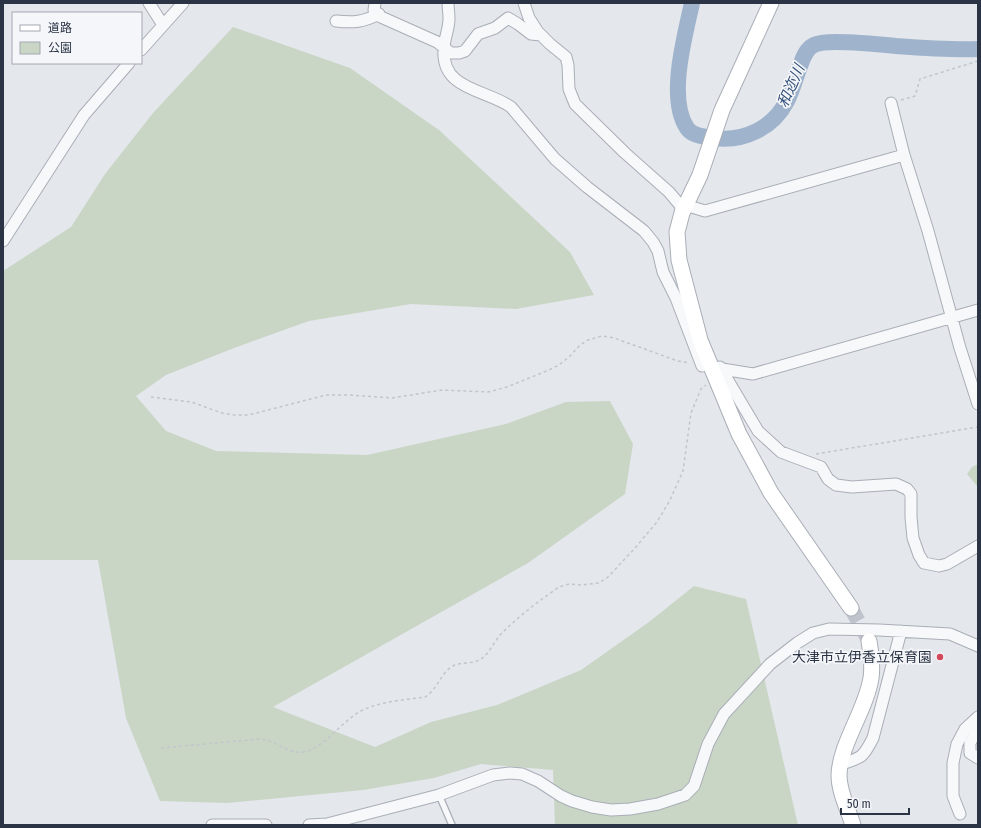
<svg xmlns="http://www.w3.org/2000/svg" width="981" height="828" font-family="'Fira Sans Condensed','Noto Sans JP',sans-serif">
  <rect width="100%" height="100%" fill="#e4e7ec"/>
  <!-- green -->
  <path fill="#c9d6c5" d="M233 27 350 68 439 130 570 252 594 295 516 309 411 304 309 321 234 348 166 375 136 396 166 431 216 451 367 455 506 424 566 402 610 401 633 444 625 494 528 563 273 707 375 747 431 722 497 705 581 670 649 622 694 586 746 599 798 825H555L553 770 481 764 434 778 363 790 227 803 160 801 126 718 98 560H3V271L71 227 105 174 153 113Z
    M978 464V487L967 474 972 467Z"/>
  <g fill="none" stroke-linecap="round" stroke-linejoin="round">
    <!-- river -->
    <path stroke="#9fb4cc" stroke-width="16" d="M692 3C685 36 667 98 687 128 692 136 705 137 714 138 744 142 773 128 787 101 792 91 795 80 799 69 802 61 805 49 814 45 820 42 829 42 836 42 856 42 876 44 896 46 923 48 951 50 978 49"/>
    <!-- secondary-tunnel -->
    <path stroke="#bfc3cb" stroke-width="15" stroke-dasharray="15 8" stroke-linecap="butt" d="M851 608 869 641"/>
    <defs>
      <path id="lane" d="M439 795 452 825"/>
      <path id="street" d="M149 3 163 25
        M375 3 374 10 381 17 437 42 451 53H459L465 51 478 34 495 28 508 18 518 24 531 34 541 35
        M448 3C448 8 449 13 449 19 449 29 444 39 444 49 441 90 485 89 511 107L555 159 587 187 644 231 653 242 658 251 663 272 676 298 702 366
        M524 3 529 18 538 32 550 44 566 57 568 65 569 89 575 104 625 153 669 192 680 205 682 213
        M336 21C354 23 363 22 379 14
        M141 50 183 3
        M891 103 904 155 928 231 960 348 978 404
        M685 205 705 211 904 155
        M3 241 84 115 129 63
        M720 367 758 431 781 452 821 467 828 479 836 485 852 487 896 484 907 489 911 494V517L913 538 919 555 924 563 939 566 947 564 978 546
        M716 368 753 374 978 310
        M978 728 970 743V753L978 758
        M841 764C861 758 863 758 873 738L901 631
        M960 814 953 796V763L957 744 965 729 978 717
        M212 825H266
        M309 825 327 824 439 795 493 775 510 773 522 774 538 781 561 796 572 801 592 807 611 810 630 809 658 804 685 795 694 786 708 744 724 714 770 664 797 643 813 633 829 629 879 630 950 634 978 646"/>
      <path id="secondary" d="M771 3 722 110 700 175 682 213 677 232 679 260 700 340 739 434 771 493 851 608
        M853 825C848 809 839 792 839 775 840 744 866 710 871 678 873 666 871 653 869 641"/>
    </defs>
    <!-- lane casing -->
    <use href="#lane" stroke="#a9aeb7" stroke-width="8"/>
    <!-- street casing -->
    <use href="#street" stroke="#a9aeb7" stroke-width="13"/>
    <!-- secondary casing -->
    <use href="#secondary" stroke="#a9aeb7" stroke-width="17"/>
    <!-- path -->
    <path stroke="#c2c5cb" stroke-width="1.5" stroke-dasharray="3 3" stroke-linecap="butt" d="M901 100 915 96 920 79 978 61
      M151 397 191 402 222 413 234 415H249L326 395H349L392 398 442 390 488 392 507 387 549 370 559 365 570 356 580 345 588 340 602 336 614 338 678 361 689 363
      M816 454 978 427
      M161 748 260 739C275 740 287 754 303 752 323 750 343 719 363 710 382 701 405 700 425 697 437 690 440 675 451 667 460 661 472 665 481 659 490 653 494 641 502 633 519 616 540 600 559 587L569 584 581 585 599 583 608 577 635 548 657 522 670 500 683 471 691 413 701 389 706 385"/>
    <!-- lane -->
    <use href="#lane" stroke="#f7f8fa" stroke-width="5.5"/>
    <!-- street -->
    <use href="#street" stroke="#f7f8fa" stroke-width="11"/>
    <!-- secondary -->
    <use href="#secondary" stroke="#fff" stroke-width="15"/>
  </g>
  <!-- markers -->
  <circle fill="#d1495b" stroke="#f4f6f9" stroke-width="1.5" cx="940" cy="657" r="4"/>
  <g text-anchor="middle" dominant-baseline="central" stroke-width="3.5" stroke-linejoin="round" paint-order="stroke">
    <!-- poi labels -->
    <g font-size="14" fill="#2b3445" stroke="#f4f6f9" text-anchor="end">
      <text x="932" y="657">大津市立伊香立保育園</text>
    </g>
    <!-- water labels -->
    <g font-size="15" font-style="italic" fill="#34527a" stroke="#f4f6f9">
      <text transform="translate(791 86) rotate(-66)">和迩川</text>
    </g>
  </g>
  <!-- border -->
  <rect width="981" height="828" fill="none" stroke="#2b3445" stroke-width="8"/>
  <!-- legend -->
  <rect x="12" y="12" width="130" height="52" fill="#f4f6f9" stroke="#a4a8b1"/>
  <rect x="20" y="25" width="20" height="6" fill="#ffffff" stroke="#a4a8b1"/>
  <text x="48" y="32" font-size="12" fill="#2b3445">道路</text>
  <rect x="20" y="42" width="20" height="12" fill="#c9d6c5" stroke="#a4a8b1"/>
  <text x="48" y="52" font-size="12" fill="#2b3445">公園</text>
  <!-- scale -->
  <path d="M841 808v6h68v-6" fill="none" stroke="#2b3445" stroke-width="2"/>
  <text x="847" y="808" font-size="12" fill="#2b3445" stroke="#f4f6f9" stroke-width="3" paint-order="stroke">50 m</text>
</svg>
